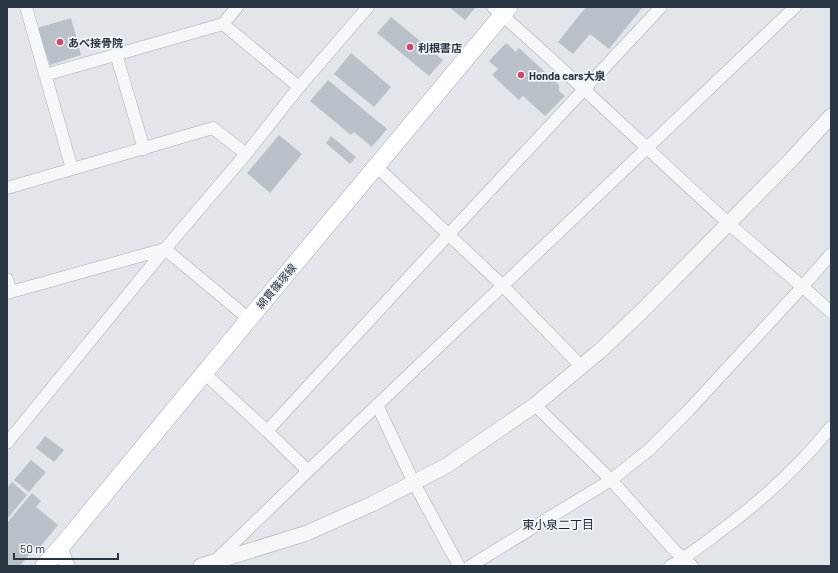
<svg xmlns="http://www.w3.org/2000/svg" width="838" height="573" font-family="Barlow,'Noto Sans JP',sans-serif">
  <rect width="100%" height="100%" fill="#e2e6eb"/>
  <!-- building -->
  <path fill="#b9c0c8" d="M449 7H476L465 20Z
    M586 7H643L609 49 590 34 573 54 558 42Z
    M391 17 443 60 429 76 377 33Z
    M71 18 81 55 50 65 37 28Z
    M506 43 516 52 519 48 559 85V91L565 96 545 116 523 96 519 100 492 75 498 69 489 61Z
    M351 53 391 87 374 107 334 74Z
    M328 80 387 129 372 147 354 132 351 135 310 101Z
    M279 135 302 154 270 193 247 173Z
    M331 136 356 157 350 164 326 143Z
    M45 436 64 450 54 462 36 448Z
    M31 460 46 472 29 492 14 480Z
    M12 482 27 495 7 519V488Z
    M32 493 41 501 36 507 58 525 39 548 36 546 20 566H7V523Z"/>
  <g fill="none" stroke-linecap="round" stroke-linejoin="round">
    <defs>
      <path id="minor" d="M26 7 72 169
        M493 7C573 77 649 151 728 223 762 253 797 281 831 312
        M223 24 299 87
        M116 54 144 149
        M45 75 223 24 237 7
        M376 166 503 286 581 366
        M7 188 213 128 246 154
        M165 249 249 319
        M7 279 11 292
        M7 293 165 249
        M204 373 267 431 308 471
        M377 405 414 483 459 566
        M535 405 611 480 676 552 692 566
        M267 431 449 234 661 7
        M7 443 165 249 246 154 299 87 368 7
        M214 562 308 471 795 7
        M470 566 611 480 650 449 688 411 803 286 831 254
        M670 566C687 557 702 545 718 533 760 502 798 468 831 427"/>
      <path id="tertiary" d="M60 548 67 566
        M201 566 307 533 372 504 446 466 535 405 601 350 643 310 790 161 831 116"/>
      <path id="secondary" d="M44 566 60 548 249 319 509 7"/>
    </defs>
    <!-- minor casing -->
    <use href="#minor" stroke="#a7adb5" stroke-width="13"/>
    <!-- tertiary casing -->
    <use href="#tertiary" stroke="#a7adb5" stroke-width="16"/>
    <!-- secondary casing -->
    <use href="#secondary" stroke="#a7adb5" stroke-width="18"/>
    <!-- minor -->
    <use href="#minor" stroke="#f5f7f9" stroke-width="12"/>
    <!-- tertiary -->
    <use href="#tertiary" stroke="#f5f7f9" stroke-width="15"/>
    <!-- secondary -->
    <use href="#secondary" stroke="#fff" stroke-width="17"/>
  </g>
  <!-- markers -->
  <g fill="#cf4766" stroke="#f2f5f8" stroke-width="1.5">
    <circle cx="60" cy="42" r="4"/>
    <circle cx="410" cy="47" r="4"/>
    <circle cx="521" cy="75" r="4"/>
  </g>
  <g text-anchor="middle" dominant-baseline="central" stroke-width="3.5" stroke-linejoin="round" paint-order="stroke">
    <!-- poi labels -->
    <g font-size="11" font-weight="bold" fill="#2a3543" stroke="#f2f5f8" text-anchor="start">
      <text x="68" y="42">あべ接骨院</text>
      <text x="418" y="47">利根書店</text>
      <text x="529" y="75">Honda cars大泉</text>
    </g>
    <!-- street labels -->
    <g font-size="11" fill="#2a3543" stroke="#f2f5f8">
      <text transform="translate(276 286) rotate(-50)">綿貫篠塚線</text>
    </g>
    <!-- neighbourhood labels -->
    <g font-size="12" fill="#1c2634" stroke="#f2f5f8">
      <text x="558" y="524">東小泉二丁目</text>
    </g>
  </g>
  <!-- border -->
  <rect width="838" height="573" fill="none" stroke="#2a3543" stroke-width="16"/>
  <!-- scale -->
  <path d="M14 553v6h104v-6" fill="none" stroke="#2a3543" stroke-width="2"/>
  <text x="20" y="553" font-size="12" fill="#2a3543" stroke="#f2f5f8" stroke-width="3" paint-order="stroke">50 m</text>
</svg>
